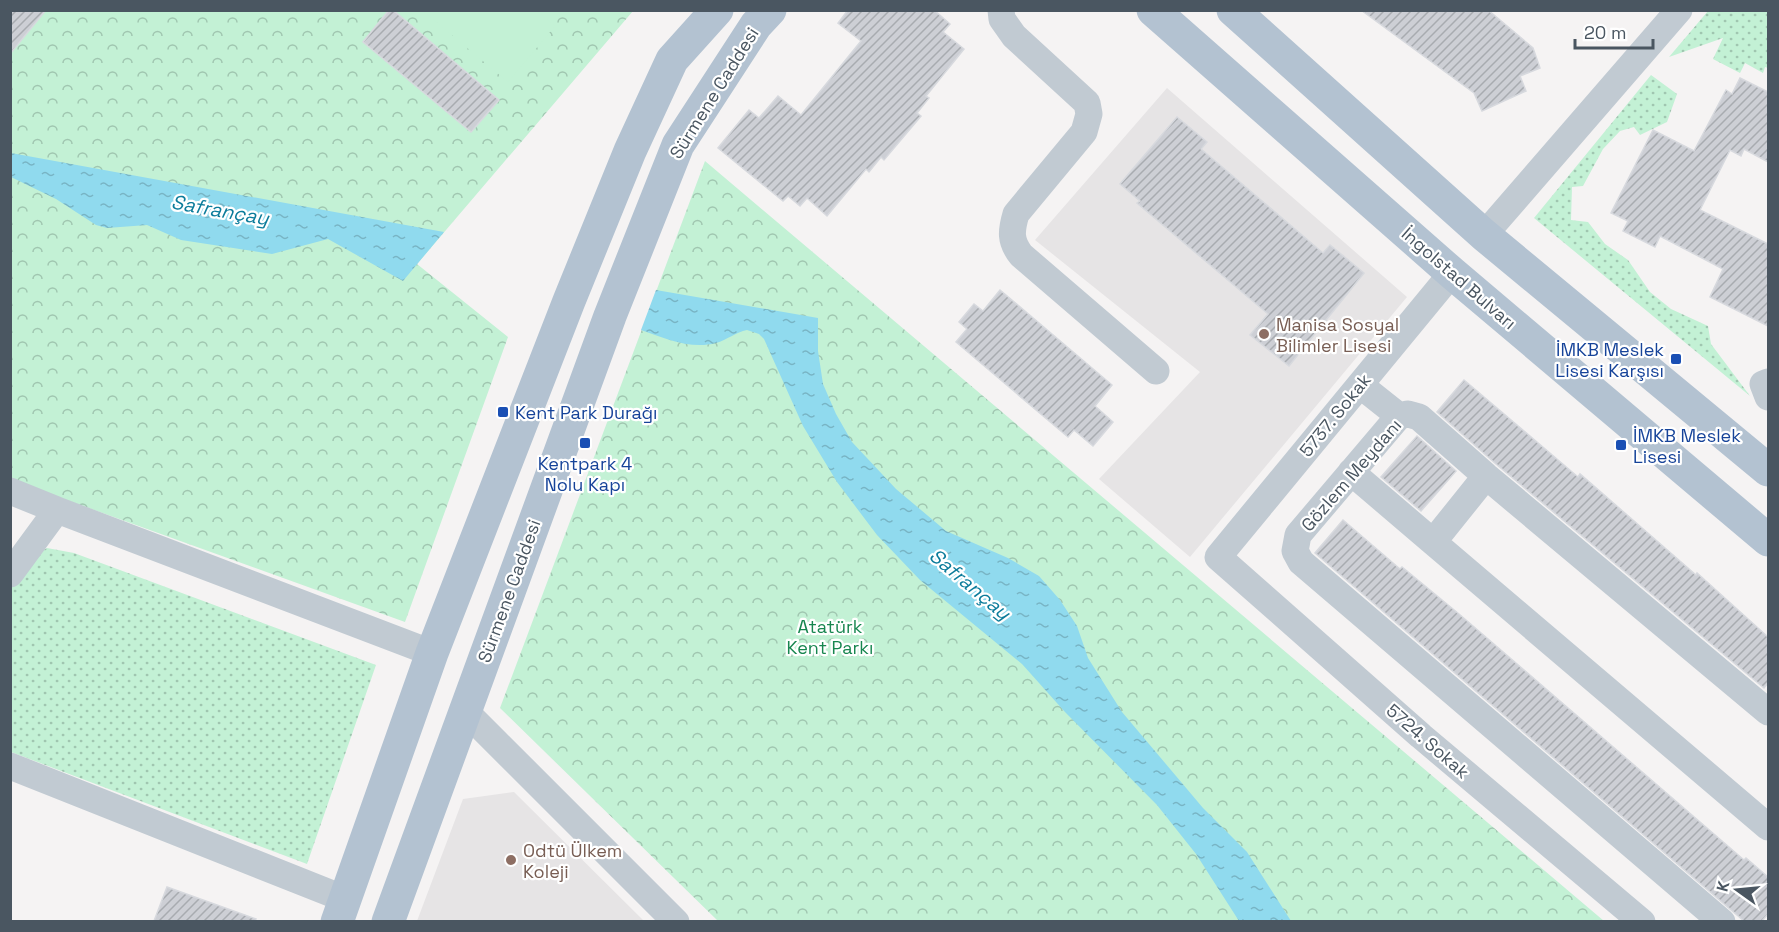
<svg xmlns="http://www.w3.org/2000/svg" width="1779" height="932" font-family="'Space Grotesk',sans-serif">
  <defs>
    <pattern id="grass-dots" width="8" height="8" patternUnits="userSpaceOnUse" patternTransform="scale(1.5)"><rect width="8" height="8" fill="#c3f1d5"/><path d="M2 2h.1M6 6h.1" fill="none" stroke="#a0c6b0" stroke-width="1.8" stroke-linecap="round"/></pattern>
    <pattern id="forest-crowns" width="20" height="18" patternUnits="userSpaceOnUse" patternTransform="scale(1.5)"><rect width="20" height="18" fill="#c3f1d5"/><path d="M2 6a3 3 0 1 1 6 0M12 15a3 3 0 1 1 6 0" fill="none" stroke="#a0c6b0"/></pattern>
    <pattern id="water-ripples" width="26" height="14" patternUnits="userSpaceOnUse" patternTransform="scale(1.5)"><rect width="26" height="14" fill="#90daee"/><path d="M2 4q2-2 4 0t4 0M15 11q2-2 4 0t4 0" fill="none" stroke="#78b4c4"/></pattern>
    <pattern id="building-hatch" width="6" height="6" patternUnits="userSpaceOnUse" patternTransform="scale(1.5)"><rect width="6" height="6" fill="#cdcfd5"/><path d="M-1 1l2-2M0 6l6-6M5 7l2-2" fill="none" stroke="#a8abb0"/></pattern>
  </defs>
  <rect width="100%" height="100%" fill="#f5f3f3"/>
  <!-- education -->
  <path fill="#e6e4e5" d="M1167 88 1407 297 1190 557 1099 479 1200 372 1035 240Z
    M514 792 644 921H417L463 799Z"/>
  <!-- grass -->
  <path fill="url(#grass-dots)" d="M1708 11H1768V68L1765 67 1763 73 1745 63 1740 73 1713 59 1723 38 1669 57Z
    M1651 75 1677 94 1667 122 1640 135 1634 127 1620 131 1603 149 1583 186 1572 187 1571 220 1588 222 1605 244 1628 260 1650 292 1671 309 1708 326 1711 344 1750 396 1534 218Z
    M47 548 74 553 376 665 307 864 11 752V582L27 559Z"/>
  <!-- forest -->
  <path fill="url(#forest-crowns)" d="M10 11H633L417 264 508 337 405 622 11 480Z
    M705 161 1604 921H718L500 708Z"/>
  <!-- garden -->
  <path fill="#c3f1d5" d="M423 11H537L555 26 508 82Z"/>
  <!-- water -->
  <path fill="url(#water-ripples)" d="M10 153H11L444 232 403 281 328 239 272 254 181 240 147 225 107 228 96 225 56 199 11 177Z
    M656 290 818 318V351L823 384 836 414 852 442 896 489 946 531 1008 558 1039 576 1060 600 1077 626 1088 658 1122 712 1203 808 1247 852 1291 921H1239L1196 854 1157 805 1065 712 1022 664 920 580 877 535 837 482 803 426 764 339 759 334 747 330C736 332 727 340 716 343 691 350 664 338 641 330Z"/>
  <!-- building -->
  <path fill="url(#building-hatch)" stroke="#d7d9de" stroke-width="1.5" d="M10 10H46L10 54Z
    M389 10H393L499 100 471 132 363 42Z
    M848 10H934L950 24 943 32 964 49 926 96 929 98 917 113 921 116 884 160 881 157 869 172 866 169 827 216 807 198 800 206 788 196 783 201 718 148 749 110 759 118 778 96 801 115 861 41 838 23Z
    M1361 10H1488L1533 48 1540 68 1520 76 1526 91 1482 111 1474 93Z
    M1740 78 1768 92V162L1744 149 1741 156 1730 150 1700 210 1768 244V326L1710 297 1723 269 1660 236 1655 247 1623 231 1628 221 1611 213 1653 130 1694 151 1726 90 1732 94Z
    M1177 117 1207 142 1201 149 1323 253 1330 245 1364 273 1289 366 1250 335 1268 314 1137 203 1140 201 1120 184Z
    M1000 290 1112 385 1095 406 1113 422 1093 446 1074 430 1068 437 956 342 967 329 959 322 974 304 983 311Z
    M1464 380 1578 477 1580 474 1696 575 1697 573 1768 637V683L1764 688 1496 464 1437 412Z
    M1417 436 1456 471 1421 511 1381 477Z
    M1343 520 1400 569 1402 567 1459 614 1744 860 1746 858 1768 877V914L1762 921H1744L1315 553Z
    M167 887 256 919 255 921H154Z"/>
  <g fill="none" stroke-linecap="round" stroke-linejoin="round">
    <!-- minor -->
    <path stroke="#c1cad2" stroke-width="27" d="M1001 10 1002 19 1014 36 1087 103 1089 114 1084 132 1016 214C1011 231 1010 241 1021 255L1156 371
      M1484 235 1679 10
      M1452 273 1218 557 1421 736 1642 922
      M1768 382 1763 384 1768 397
      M1360 385 1399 416
      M1351 472 1433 542
      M1486 476 1433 542 1768 827
      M10 491 57 510
      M10 574 57 510 432 653
      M465 711 676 922
      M10 766 345 899
      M1722 922 1301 562 1295 551 1298 535 1399 416 1408 414 1419 417 1486 476 1768 712"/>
    <!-- major -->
    <path stroke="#b3c2d1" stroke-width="33" d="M1153 10 1452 273 1768 540
      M1233 10 1484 235 1768 470
      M337 922 432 653 569 301 630 151 672 60 717 10
      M388 922 610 316 678 145 756 25 770 10"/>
  </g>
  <!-- markers -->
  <g fill="#8d6e63" stroke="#fff" stroke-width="2">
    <circle cx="1264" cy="334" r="6"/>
    <circle cx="511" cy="860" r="6"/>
  </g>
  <g fill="#1a4fb4" stroke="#fff" stroke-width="2">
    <rect x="1670" y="353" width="12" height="12" rx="3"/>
    <rect x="497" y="406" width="12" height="12" rx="3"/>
    <rect x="579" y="437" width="12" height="12" rx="3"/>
    <rect x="1615" y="439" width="12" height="12" rx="3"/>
  </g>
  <g text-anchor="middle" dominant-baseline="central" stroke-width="4.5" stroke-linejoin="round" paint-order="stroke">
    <!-- street labels -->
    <g font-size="18" fill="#4a5661" stroke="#fff">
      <text transform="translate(714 93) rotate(-58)">Sürmene Caddesi</text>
      <text transform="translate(1459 278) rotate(41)">İngolstad Bulvarı</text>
      <text transform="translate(1335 415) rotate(-51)">5737. Sokak</text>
      <text transform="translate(1351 475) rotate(-49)">Gözlem Meydanı</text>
      <text transform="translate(509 591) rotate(-70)">Sürmene Caddesi</text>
      <text transform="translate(1428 741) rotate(41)">5724. Sokak</text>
    </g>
    <!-- education labels -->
    <g font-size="18" fill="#785e54" stroke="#fff" text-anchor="start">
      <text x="1276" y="324">Manisa Sosyal<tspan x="1276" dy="21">Bilimler Lisesi</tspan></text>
      <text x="523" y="850">Odtü Ülkem<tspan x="523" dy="21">Koleji</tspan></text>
    </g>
    <!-- transit labels -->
    <g font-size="18" fill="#164399" stroke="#fff" text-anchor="start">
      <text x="1664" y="349" text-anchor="end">İMKB Meslek<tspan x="1664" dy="21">Lisesi Karşısı</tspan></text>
      <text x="515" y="412">Kent Park Durağı</text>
      <text x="1633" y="435">İMKB Meslek<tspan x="1633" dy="21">Lisesi</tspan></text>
      <text x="585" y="463" text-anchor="middle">Kentpark 4<tspan x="585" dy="21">Nolu Kapı</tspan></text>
    </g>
    <!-- park labels -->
    <g font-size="18" fill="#17864f" stroke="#fff">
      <text x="830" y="626">Atatürk<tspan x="830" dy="21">Kent Parkı</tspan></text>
    </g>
    <!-- water labels -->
    <g font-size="20" font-style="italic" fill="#0c7c9b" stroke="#fff">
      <text transform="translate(220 210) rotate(10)">Safrançay</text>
      <text transform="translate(970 584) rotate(40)">Safrançay</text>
    </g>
  </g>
  <!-- border -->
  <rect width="1779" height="932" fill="none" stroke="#4a5661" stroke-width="24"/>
  <!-- north arrow -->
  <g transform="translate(1737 890) rotate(285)" stroke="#ffffff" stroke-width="4.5" paint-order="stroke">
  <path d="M0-4.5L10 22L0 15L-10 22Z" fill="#4a5661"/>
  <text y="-9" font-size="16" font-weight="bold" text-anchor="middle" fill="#4a5661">K</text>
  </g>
  <!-- scale -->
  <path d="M1575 39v9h78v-9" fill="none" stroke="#4a5661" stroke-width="3"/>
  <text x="1584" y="39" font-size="18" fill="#4a5661" stroke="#ffffff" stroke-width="4.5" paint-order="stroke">20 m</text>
</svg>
